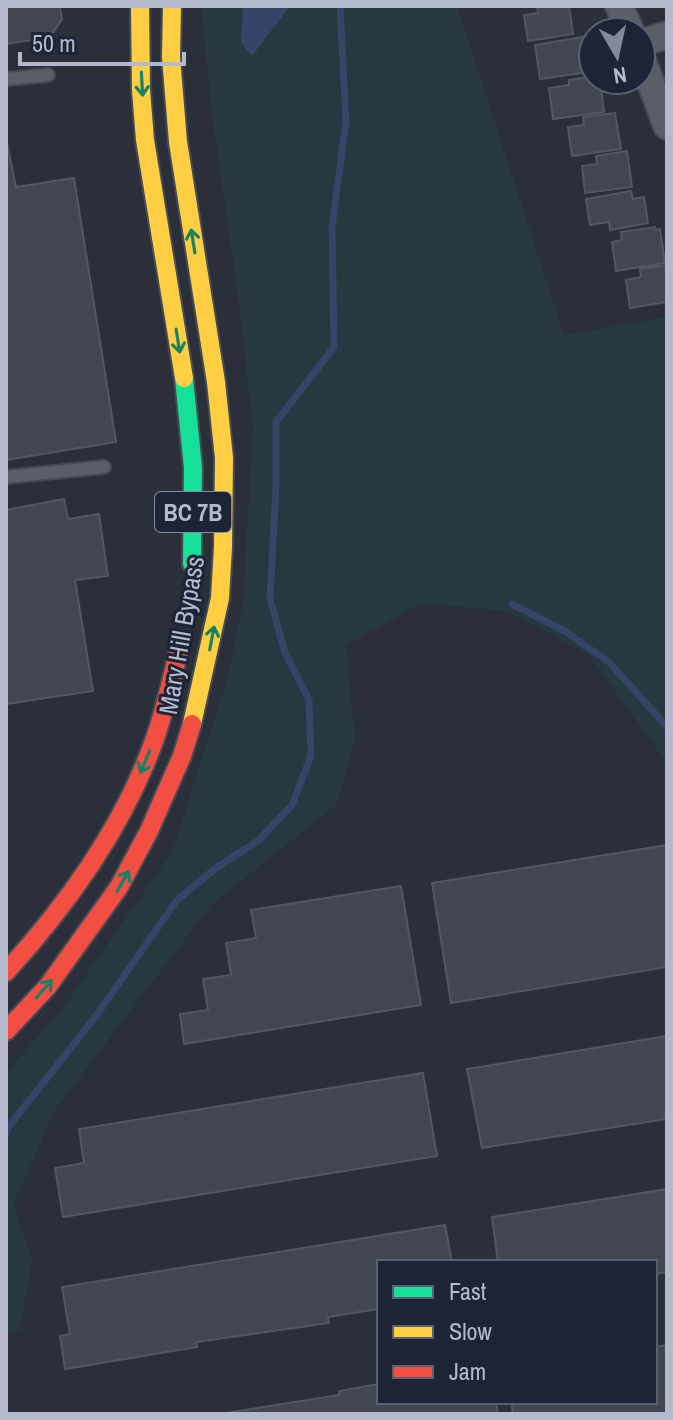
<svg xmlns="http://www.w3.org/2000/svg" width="673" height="1420" font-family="'Archivo Narrow',sans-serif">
  <rect width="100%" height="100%" fill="#2a2f3a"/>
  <!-- green -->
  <path fill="#263940" d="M201 6H457L564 335 667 317V763L588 654 506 611 422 603 346 646 355 738 337 804 212 904 55 1110 13 1205 32 1259 20 1330 6 1335V1073L65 1005 173 850 228 676 243 601 253 425 237 288 212 115Z"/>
  <!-- water -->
  <path fill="#364567" d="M243 6H290L252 56 241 43Z"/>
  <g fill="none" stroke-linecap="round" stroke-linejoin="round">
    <!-- stream -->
    <path stroke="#364567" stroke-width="7" d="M512 604 563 630 610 663 667 727
      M6 1133 9 1126 96 1016 177 900 216 868 258 841 292 805 311 756 309 700 285 653 270 599 276 485V422L334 347 332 227 346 122 340 6"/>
  </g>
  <!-- building -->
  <path fill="#424650" stroke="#525761" stroke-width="2" d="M6 6H60L62 19 50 37 6 44Z
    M537 6H569L573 34 528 41 524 15 538 13Z
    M583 37 589 72 540 79 535 45Z
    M593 76V80H600L604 112 553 119 549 88 569 85V80Z
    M615 113 621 149 572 156 568 127 584 125 583 117Z
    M6 138 16 187 74 178 116 442 6 460Z
    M627 151 632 187 585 193 582 166 597 164 596 156Z
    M631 191 633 199 644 197 648 223 610 230 609 222 590 225 586 199Z
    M655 227 656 230 660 229 665 263 616 271 612 242 622 240 621 232Z
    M667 265V302L630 308 626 280 641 277 640 269Z
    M64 499 68 519 99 514 108 576 75 580 93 691 6 704V510Z
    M667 845V967L451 1003 432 883Z
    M401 886 421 1005 184 1044 180 1014 208 1010 203 979 231 975 226 943 256 938 251 910Z
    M667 1036V1119L482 1148 467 1069Z
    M423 1073 437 1156 63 1217 55 1168 84 1163 79 1129Z
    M667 1189V1272L655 1274V1262H498L492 1217Z
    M445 1225 452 1262H379V1309L328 1317 329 1323 196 1342 197 1347 65 1369 60 1336 70 1334 62 1287Z
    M667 1345V1414H513L511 1402H655V1347Z
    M379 1384V1402H496L498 1414H220L339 1395V1391Z"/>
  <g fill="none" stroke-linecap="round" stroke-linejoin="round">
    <defs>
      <path id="lane" d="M6 79 48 75
        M6 477 104 467"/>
      <path id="street" d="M619 6 631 32
        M641 43 667 35
        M641 57 667 126"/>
      <path id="fast" d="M184 378 193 468 192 564"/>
      <path id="slow" d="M140 6 141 90 145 140 184 378
        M172 6 171 57 178 142 216 382 224 458 223 547 220 598 192 724"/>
      <path id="jam" d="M6 972C68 904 123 828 154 741 166 708 173 674 181 640
        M6 1031 48 986 119 887 149 831 182 756 192 724"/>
    </defs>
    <!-- lane casing -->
    <use href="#lane" stroke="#464a53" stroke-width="16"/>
    <!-- street casing -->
    <use href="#street" stroke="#464a53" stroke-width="30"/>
    <!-- fast casing -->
    <use href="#fast" stroke="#474b55" stroke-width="22"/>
    <!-- slow casing -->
    <use href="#slow" stroke="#474b55" stroke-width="22"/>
    <!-- jam casing -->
    <use href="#jam" stroke="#474b55" stroke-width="22"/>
    <!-- lane -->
    <use href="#lane" stroke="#5a5e67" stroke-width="12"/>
    <!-- street -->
    <use href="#street" stroke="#5a5e67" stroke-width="26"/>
    <!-- fast -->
    <use href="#fast" stroke="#16e098" stroke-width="18"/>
    <!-- slow -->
    <use href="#slow" stroke="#ffcf43" stroke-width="18"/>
    <!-- jam -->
    <use href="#jam" stroke="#f24e42" stroke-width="18"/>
  </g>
  <!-- one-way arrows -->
  <defs><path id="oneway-shaft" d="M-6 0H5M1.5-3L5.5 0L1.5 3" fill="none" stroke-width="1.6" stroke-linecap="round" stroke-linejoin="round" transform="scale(2)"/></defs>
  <g stroke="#198266">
    <use href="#oneway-shaft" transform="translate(142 84) rotate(87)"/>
    <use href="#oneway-shaft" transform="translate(193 241) rotate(-99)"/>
    <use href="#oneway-shaft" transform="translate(178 341) rotate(81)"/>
    <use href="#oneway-shaft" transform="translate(212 638) rotate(-79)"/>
    <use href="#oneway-shaft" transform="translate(145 762) rotate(113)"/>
    <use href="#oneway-shaft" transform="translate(123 881) rotate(-60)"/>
    <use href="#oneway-shaft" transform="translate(44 989) rotate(-49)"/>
  </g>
  <g text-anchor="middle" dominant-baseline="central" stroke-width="6" stroke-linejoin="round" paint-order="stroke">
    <!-- shield labels -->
    <rect fill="#1c2435" stroke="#868d9e" stroke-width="2" x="155" y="492" width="76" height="40" rx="6"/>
    <g font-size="24" font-weight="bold" fill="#b4bacb">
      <text x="193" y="512">BC 7B</text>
    </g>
    <!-- street labels -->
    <g font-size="26" fill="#b4bacb" stroke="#1c2435">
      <text transform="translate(181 635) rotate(-80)">Mary Hill Bypass</text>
    </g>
  </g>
  <!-- border -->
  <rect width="673" height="1420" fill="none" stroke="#b4bacb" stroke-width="16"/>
  <!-- legend -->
  <rect x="377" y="1260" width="280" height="144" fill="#1c2435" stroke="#596071" stroke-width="2"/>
  <rect x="393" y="1286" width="40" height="12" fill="#16e098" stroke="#596071" stroke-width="2"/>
  <text x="449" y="1300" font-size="24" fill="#b4bacb">Fast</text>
  <rect x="393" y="1326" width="40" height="12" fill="#ffcf43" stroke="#596071" stroke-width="2"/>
  <text x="449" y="1340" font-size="24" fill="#b4bacb">Slow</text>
  <rect x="393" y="1366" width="40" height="12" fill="#f24e42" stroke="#596071" stroke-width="2"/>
  <text x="449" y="1380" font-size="24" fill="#b4bacb">Jam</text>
  <!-- north arrow -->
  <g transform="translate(617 56) rotate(171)"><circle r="38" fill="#1c2435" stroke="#596071" stroke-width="2"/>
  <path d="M0-6L14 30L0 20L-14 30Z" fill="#848998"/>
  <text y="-12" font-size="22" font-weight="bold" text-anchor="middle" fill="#b4bacb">N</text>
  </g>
  <!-- scale -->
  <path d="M20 52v12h164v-12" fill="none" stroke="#b4bacb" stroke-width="4"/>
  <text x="32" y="52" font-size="24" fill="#b4bacb" stroke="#1c2435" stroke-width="6" paint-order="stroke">50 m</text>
</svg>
